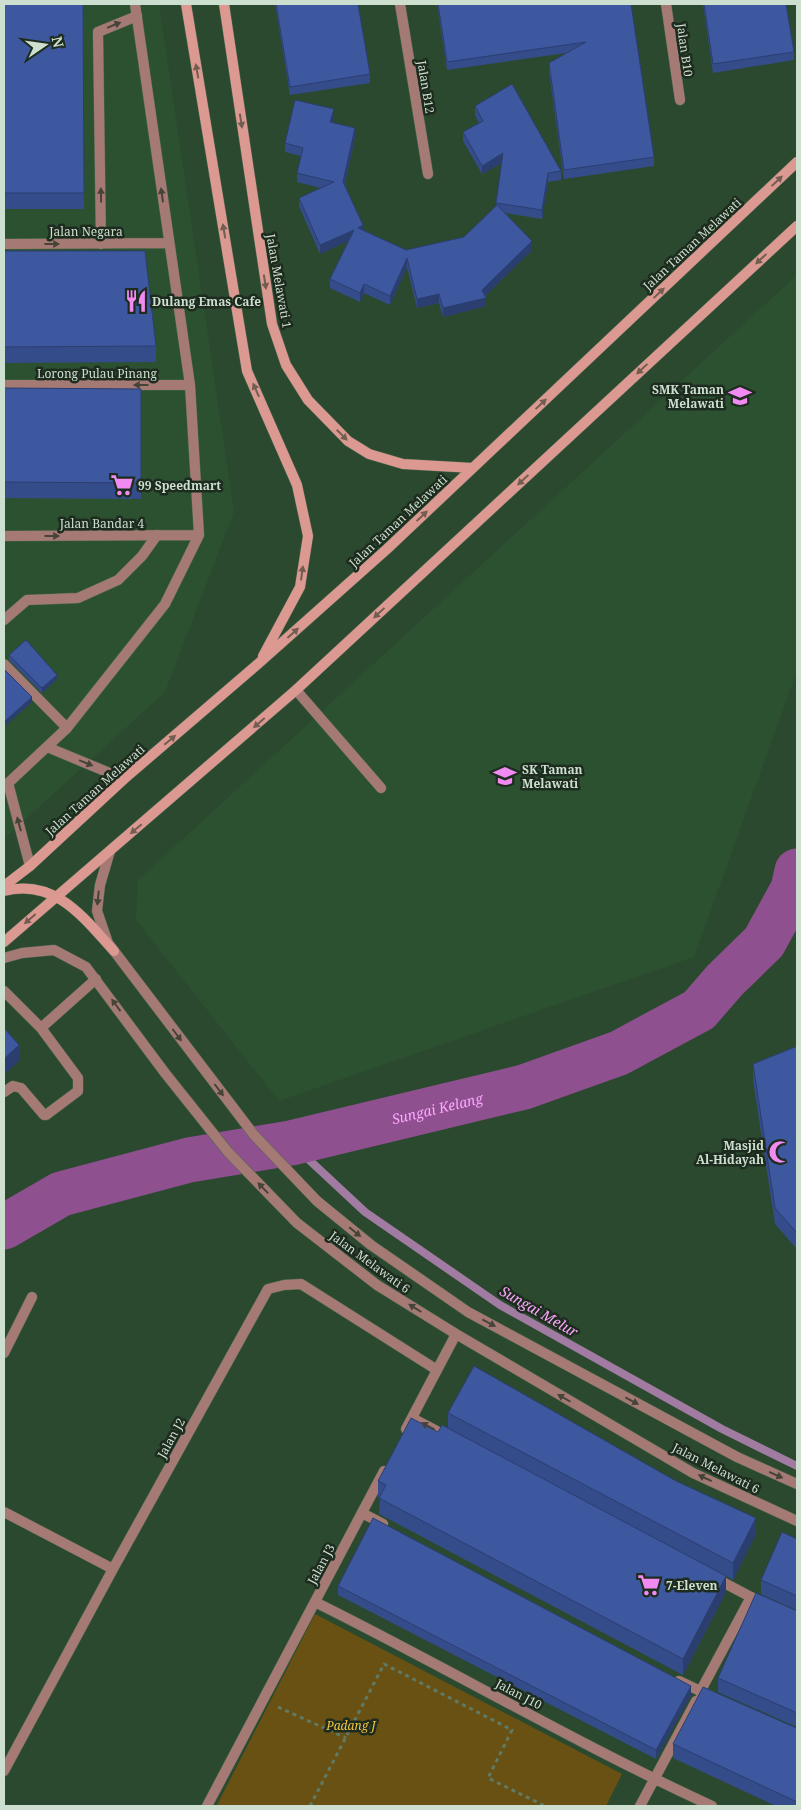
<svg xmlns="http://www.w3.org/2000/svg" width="801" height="1810" font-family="'Noto Serif',serif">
  <rect width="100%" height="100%" fill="#2b492e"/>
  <!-- built -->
  <path fill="#2c5130" d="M4 4H159L234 512 165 692 4 839Z
    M797 275V671L694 957 279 1101 136 920 138 880Z"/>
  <!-- green -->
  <path fill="#695114" d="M315 1614 622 1774 606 1806H219L217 1805Z"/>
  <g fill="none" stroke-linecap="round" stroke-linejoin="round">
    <!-- stream -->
    <path stroke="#a17ba2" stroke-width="8" d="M291 1143 365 1212 500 1305 722 1429 797 1466"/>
    <!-- river -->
    <path stroke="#8e508f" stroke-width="45" id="s1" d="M4 1227 61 1194 189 1160 291 1143 524 1087 619 1053 699 1010 725 980 764 942 793 889 797 871"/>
    <defs>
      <path id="lane" d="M101 244 98 32 137 16
        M4 620 27 600 78 598 118 580 142 556 157 535
        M4 664 67 728
        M296 690 381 788
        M4 991 41 1028 78 1078V1091L46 1115H44L21 1088 13 1086 4 1092
        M41 1028 96 979
        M362 1513 383 1524
        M679 1681 713 1697
        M700 1692 751 1597"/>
      <path id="street" d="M400 4 428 174
        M666 4 680 100
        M4 244 169 243
        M4 385H190
        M4 536 199 535
        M47 747 124 779
        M8 783 30 866
        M4 787 67 728 165 604 199 535 190 385 135 4
        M110 851 100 885 97 911 108 943 254 1135 317 1201 371 1245 468 1312 737 1457 797 1484
        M4 958 22 953 54 950 86 967 165 1073 228 1152 297 1223 377 1285 456 1334 693 1473 797 1521
        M4 1353 32 1297
        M412 1418 450 1438
        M406 1429 456 1334
        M4 1512 113 1569
        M715 1578 764 1604
        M315 1602C448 1668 577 1744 712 1806
        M4 1771 113 1569 268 1289 284 1285 301 1284 437 1370
        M207 1806 384 1471
        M640 1806 696 1701"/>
      <path id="secondary" d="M186 4 247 371 297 485 308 536 300 587 263 656
        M224 4 272 324 286 365 308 400 348 441 369 454 403 464 473 468
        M4 886 30 866 124 779 259 663 387 549 797 162
        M4 891C55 878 83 917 114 951
        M4 942 296 690 797 226"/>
    </defs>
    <!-- lane casing -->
    <use href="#lane" stroke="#4b674e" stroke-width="11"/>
    <!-- street casing -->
    <use href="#street" stroke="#4b674e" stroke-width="11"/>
    <!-- secondary casing -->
    <use href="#secondary" stroke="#4b674e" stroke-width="11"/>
    <!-- path -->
    <path stroke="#607a63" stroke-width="3" stroke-dasharray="4 4" stroke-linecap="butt" d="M278 1707 346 1738
      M310 1806 384 1664 512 1730 488 1778 545 1806"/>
    <!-- lane -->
    <use href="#lane" stroke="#a57a75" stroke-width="10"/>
    <!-- street -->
    <use href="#street" stroke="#a57a75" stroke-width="10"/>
    <!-- secondary -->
    <use href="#secondary" stroke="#dc9991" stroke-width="10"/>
  </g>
  <!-- wall -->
  <path fill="#354c8a" d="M4 4H83L84 209H4Z
    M275 4H358L370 74V83L290 95Z
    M437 4H631L654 157V166L564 179 549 72V63L566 53 447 70Z
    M703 4H786L794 52V60L713 73Z
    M475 106 561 171V180L548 182 542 219 505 213 532 250 485 296 486 306 443 317 439 303 417 308 407 267 390 305 364 293 360 302 330 288V279L348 241 320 254 299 206V198L321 188 297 182V173L301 156 285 152V143L334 118 332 123 355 137 345 184 363 230 406 250 464 237 496 206 502 163 482 174 463 141V132L479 123 475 115Z
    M4 251 156 346V362L4 363Z
    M4 388 141 389V499L4 498Z
    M9 655 57 679 42 693 9 660Z
    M797 1047V1249L775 1224 753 1080V1064Z
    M448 1413 756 1534 733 1580 726 1576V1592L683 1675 379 1514 380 1498 378 1497V1481L438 1432 448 1429Z
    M797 1539V1806H776L673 1758V1744L794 1727H797L718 1692V1678L795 1610H796L761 1594V1580Z
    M338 1586 691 1695 656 1759 338 1595Z"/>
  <!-- shaded-wall -->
  <path fill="#2b3e70" d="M334 109V118L330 131V122Z
    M355 128V137L343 190V182Z
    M503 153V162L482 174V166Z
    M548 173V182L542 219V210Z
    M363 225V234L358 228Z
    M354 230V238L320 254V245Z
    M532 241V250L482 299 486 298V306L443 317V308L482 290Z
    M407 258V267L390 305V296Z
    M364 284V293L360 302V293Z
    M439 294V303L417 308V299Z
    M57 675V679L42 693V688Z
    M32 697V702L4 727V722Z
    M19 1045V1061L4 1075V1059Z
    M756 1518V1534L733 1580V1563Z
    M726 1576V1592L683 1675V1659Z
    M691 1686V1695L656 1759V1750Z"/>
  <!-- building -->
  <path fill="#3e58a0" stroke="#2b3e70" d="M4 4H83L84 193H4Z
    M276 4H358L370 74 290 87Z
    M438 4H631L654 157 564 170 549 63 586 42 447 62Z
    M704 4H786L794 52 713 64Z
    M512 84 561 171 548 173 542 210 496 203 503 153 482 166 463 132 483 121 475 106Z
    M295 100 334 109 330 122 355 128 343 182 363 225 358 228 406 250 464 237 497 205 532 241 482 290 486 298 443 308 439 294 417 299 407 258 390 296 364 284 360 293 330 279 354 230 320 245 299 198 334 182 297 173 303 148 285 143Z
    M4 251H145L156 346 4 347Z
    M4 388 141 389V483L4 482Z
    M26 640 57 675 42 688 9 655Z
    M4 669 32 697 4 722Z
    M4 1028 19 1045 4 1059Z
    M795 1047H797V1233L775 1208 753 1064Z
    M474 1366 676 1481 756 1518 733 1563 448 1413Z
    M411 1418 438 1432 442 1425 726 1576 683 1659 379 1498 386 1485 378 1481Z
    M373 1518 691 1686 656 1750 338 1586Z
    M782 1532 797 1539V1596L761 1580Z
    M756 1593 795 1610H797V1713L718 1678Z
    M703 1687 794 1727 797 1728V1802L673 1744Z"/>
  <!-- one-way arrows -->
  <defs><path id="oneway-solid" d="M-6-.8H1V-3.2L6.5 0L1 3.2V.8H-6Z" transform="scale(1.25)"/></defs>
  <g fill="#464339">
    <use href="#oneway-solid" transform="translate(114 25) rotate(-22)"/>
    <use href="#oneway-solid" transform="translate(101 195) rotate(-91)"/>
    <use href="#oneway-solid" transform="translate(162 195) rotate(-98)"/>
    <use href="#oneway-solid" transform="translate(52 244)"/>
    <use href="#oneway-solid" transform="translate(141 385) rotate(-180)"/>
    <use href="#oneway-solid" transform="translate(52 536)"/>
    <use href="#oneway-solid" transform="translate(86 763) rotate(22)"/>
    <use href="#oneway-solid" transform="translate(19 824) rotate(-105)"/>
    <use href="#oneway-solid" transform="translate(98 898) rotate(96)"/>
    <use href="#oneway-solid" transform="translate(116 1005) rotate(-126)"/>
    <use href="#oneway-solid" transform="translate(177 1035) rotate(53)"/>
    <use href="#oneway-solid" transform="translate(219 1090) rotate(53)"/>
    <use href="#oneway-solid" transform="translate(263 1188) rotate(-134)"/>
    <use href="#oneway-solid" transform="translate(355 1232) rotate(39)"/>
    <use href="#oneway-solid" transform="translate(415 1308) rotate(-148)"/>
    <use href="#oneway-solid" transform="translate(489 1323) rotate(28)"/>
    <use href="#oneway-solid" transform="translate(564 1398) rotate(-150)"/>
    <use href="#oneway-solid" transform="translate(632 1401) rotate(28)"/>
    <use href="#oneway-solid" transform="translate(428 1426) rotate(-152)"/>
    <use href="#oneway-solid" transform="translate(776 1475) rotate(24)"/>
    <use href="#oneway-solid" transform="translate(705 1478) rotate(-155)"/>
  </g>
  <g fill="#735d52">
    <use href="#oneway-solid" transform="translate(197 71) rotate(-100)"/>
    <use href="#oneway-solid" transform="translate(241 121) rotate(81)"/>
    <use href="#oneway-solid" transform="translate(777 181) rotate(-43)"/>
    <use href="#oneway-solid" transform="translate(224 231) rotate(-100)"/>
    <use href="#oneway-solid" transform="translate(761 259) rotate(137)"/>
    <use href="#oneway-solid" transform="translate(265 282) rotate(81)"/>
    <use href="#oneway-solid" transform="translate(659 293) rotate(-43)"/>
    <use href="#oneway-solid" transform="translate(642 369) rotate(137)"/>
    <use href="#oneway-solid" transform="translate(256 390) rotate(-114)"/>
    <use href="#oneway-solid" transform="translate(541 404) rotate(-43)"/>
    <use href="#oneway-solid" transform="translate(342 435) rotate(45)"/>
    <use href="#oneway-solid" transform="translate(523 480) rotate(137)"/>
    <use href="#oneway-solid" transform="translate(422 516) rotate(-43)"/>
    <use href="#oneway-solid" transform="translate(302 573) rotate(-82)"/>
    <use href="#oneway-solid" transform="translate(379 613) rotate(137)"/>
    <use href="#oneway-solid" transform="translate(293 633) rotate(-42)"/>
    <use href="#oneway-solid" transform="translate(259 723) rotate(139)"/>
    <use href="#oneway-solid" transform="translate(170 740) rotate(-40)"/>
    <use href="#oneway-solid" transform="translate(136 829) rotate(140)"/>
    <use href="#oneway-solid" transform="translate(30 919) rotate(139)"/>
  </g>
  <!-- icons -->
  <defs>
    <symbol id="restaurant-bare" viewBox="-9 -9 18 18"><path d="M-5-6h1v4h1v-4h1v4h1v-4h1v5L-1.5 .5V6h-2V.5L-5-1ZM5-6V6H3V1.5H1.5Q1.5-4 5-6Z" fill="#f28af3" stroke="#1e2c1f" stroke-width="2.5" paint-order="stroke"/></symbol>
    <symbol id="school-bare" viewBox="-9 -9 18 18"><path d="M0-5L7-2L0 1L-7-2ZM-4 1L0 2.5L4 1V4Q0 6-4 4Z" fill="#f28af3" stroke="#1e2c1f" stroke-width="2.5" paint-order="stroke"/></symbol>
    <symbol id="supermarket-bare" viewBox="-9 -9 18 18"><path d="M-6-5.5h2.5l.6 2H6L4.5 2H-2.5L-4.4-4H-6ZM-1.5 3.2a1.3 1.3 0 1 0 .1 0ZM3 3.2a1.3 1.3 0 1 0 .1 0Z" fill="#f28af3" stroke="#1e2c1f" stroke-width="2.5" paint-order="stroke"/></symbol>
    <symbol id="mosque-bare" viewBox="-9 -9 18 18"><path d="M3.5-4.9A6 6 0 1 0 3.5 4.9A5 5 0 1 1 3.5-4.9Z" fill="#f28af3" stroke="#1e2c1f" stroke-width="2.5" paint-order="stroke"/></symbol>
  </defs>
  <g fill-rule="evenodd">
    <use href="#restaurant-bare" x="120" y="285" width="32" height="32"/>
    <use href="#school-bare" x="724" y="380" width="32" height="32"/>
    <use href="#supermarket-bare" x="106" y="469" width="32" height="32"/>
    <use href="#school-bare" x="489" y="760" width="32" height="32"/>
    <use href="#mosque-bare" x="764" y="1136" width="32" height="32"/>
    <use href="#supermarket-bare" x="633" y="1569" width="32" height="32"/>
  </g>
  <g text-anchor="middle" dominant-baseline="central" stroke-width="5" stroke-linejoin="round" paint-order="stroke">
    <!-- street labels -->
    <g font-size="12" fill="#cddfce" stroke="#1e2c1f">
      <text transform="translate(685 50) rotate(82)">Jalan B10</text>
      <text transform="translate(426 87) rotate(81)">Jalan B12</text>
      <text x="86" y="231">Jalan Negara</text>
      <text transform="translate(692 244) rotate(-43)">Jalan Taman Melawati</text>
      <text transform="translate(279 281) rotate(80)">Jalan Melawati 1</text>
      <text x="97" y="373">Lorong Pulau Pinang</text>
      <text transform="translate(398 521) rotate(-43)">Jalan Taman Melawati</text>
      <text x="102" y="523">Jalan Bandar 4</text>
      <text transform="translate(95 790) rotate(-42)">Jalan Taman Melawati</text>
      <text transform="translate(370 1262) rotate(36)">Jalan Melawati 6</text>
      <text transform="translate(171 1438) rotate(-61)">Jalan J2</text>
      <text transform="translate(716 1468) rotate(27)">Jalan Melawati 6</text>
      <text transform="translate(321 1564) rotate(-62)">Jalan J3</text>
      <text transform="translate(519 1694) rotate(28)">Jalan J10</text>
    </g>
    <!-- poi labels -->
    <g font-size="12" font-weight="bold" fill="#cddfce" stroke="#1e2c1f" text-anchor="start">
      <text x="152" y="301">Dulang Emas Cafe</text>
      <text x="724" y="389" text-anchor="end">SMK Taman<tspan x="724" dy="14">Melawati</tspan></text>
      <text x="138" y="485">99 Speedmart</text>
      <text x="522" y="769">SK Taman<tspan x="522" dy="14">Melawati</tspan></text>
      <text x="764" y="1145" text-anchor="end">Masjid<tspan x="764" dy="14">Al-Hidayah</tspan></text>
      <text x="666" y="1585">7-Eleven</text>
    </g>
    <!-- park labels -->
    <g font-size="12" font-style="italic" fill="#f4c242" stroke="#1e2c1f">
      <text x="351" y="1725">Padang J</text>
    </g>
    <!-- water labels -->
    <g font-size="14" font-style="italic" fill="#fea7ff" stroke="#1e2c1f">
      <text stroke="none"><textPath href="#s1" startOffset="452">Sungai Kelang</textPath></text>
      <text transform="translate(539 1311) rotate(30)">Sungai Melur</text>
    </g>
  </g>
  <!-- border -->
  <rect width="801" height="1810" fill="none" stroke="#cddfce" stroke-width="10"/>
  <!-- north arrow -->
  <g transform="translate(45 45) rotate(77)" stroke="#1e2c1f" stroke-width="4" paint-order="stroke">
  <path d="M0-4L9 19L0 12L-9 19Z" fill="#cddfce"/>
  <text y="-8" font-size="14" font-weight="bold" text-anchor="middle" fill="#cddfce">N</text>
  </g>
</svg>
